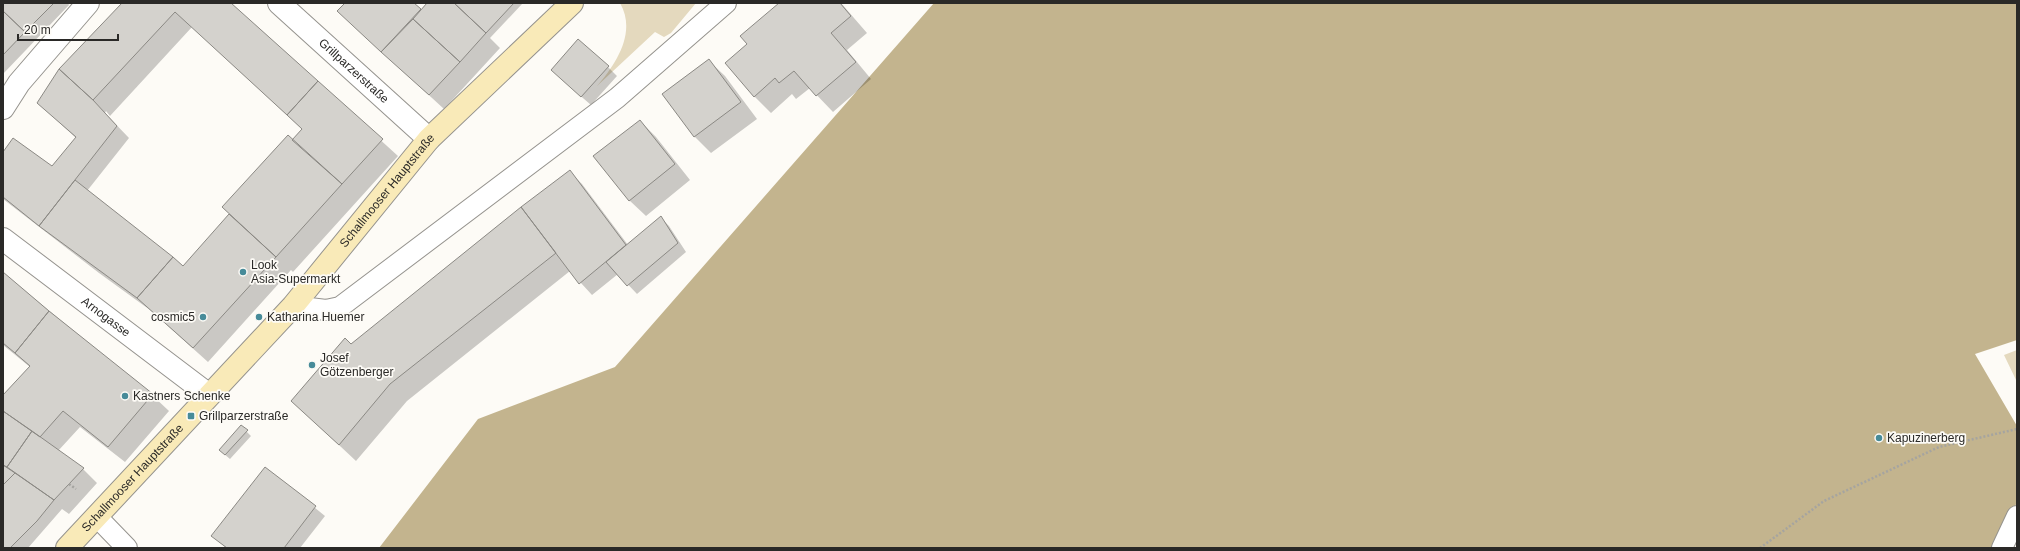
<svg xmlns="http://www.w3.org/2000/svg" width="2020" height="551" font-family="Helvetica,sans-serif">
  <rect width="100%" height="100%" fill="#fdfbf6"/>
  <!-- green -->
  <path fill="#e4d9be" d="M620 3H696L671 33 664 37 655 32 597 86C616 64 637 32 620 3Z
    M2017 350V382L2004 355Z"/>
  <!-- forest -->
  <path fill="#c3b48e" d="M934 3H2017V340L1975 354 2017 426V502L1996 548H379L478 419 615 367Z"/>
  <!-- shadow -->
  <path fill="#0003" fill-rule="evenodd" d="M3 3H68L69 5 3 74Z
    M122 3H230L398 156 293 272 291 270 208 362 150 310 99 273 3 199V154L52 168 76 138 38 103ZM192 27 302 129 231 214 183 267 87 191 129 138 105 113 106 111 110 116Z
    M346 3H413L421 11 428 3H523L490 38 500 48 444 109 347 20Z
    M780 3H841L867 33 847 50 871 79 833 112 810 88 796 99 792 94 771 113 754 96 748 44Z
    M708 60 725 76 757 119 711 153 695 137 663 94Z
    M608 67 617 76 591 105 561 79Z
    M640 121 656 137 690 180 646 216 629 200Z
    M570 172 582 184 628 245 661 218 669 226 686 252 637 294 618 274 592 295 570 271 407 401 356 461 292 401 351 345Z
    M3 273 152 395 169 411 125 462 80 427 58 451 83 469 97 483 69 514 62 509 28 548H3V396L30 367 3 345Z
    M241 426 251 436 230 459 224 454Z
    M266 468 325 516 300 548H226L213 536Z"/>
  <!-- building -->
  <path fill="#d4d2cd" stroke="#8b8984" d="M3 3H54L25 32 3 11Z
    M122 3H231L318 81 287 115 175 12 93 100 59 69Z
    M345 3H414L421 9 381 52 337 11Z
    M427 3H454L486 33 460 62 413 19Z
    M454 3H514L486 33Z
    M779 3H840L851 16 831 33 856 62 816 96 794 71 779 83 775 78 754 97 725 63 747 44 740 36Z
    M3 11 25 32 3 55Z
    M413 19 460 62 429 95 381 52Z
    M578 39 609 66 581 97 551 70Z
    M709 59 741 102 694 137 662 94Z
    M59 69 93 100 117 126 39 226 3 197V152L13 138 52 166 76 137 37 103Z
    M318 81 383 139 342 184 292 140 302 129 287 115Z
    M640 120 675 164 629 201 593 156Z
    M288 135 342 184 276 257 222 207Z
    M570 170 626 245 579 284 521 207Z
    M75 180 173 257 137 298 39 226Z
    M521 207 556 253 390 384 339 445 291 401 345 338 351 344Z
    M229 214 276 257 193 348 137 298 173 257 183 266Z
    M661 216 678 243 627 286 606 262Z
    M3 272 49 311 15 353 3 343Z
    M49 311 153 394 108 447 63 411 40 437 3 411V395L30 366 15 353Z
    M3 411 32 431 7 467 3 465Z
    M241 425 248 430 225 455 219 450Z
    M32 431 84 468 54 500 7 467Z
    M3 465 15 473 3 485Z
    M265 467 316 506 284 548H227L211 536Z
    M15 473 54 500 37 521 10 548H3V485Z"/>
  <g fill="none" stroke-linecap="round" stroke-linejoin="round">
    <defs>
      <path id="lane" d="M293 306 326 310 340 307 617 98 726 3
        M97 517 127 548
        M2002 548 2017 516"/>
      <g id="street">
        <path id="s1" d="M279 3 429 139"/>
        <path d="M3 108 19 83 88 3"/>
        <path id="s2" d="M3 239 209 395"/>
      </g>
      <g id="secondary">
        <path id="s3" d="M67 548 293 306 429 139 572 3"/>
      </g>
    </defs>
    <!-- lane casing -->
    <use href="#lane" stroke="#95938e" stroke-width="22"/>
    <!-- street casing -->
    <use href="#street" stroke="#95938e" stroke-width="24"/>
    <!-- secondary casing -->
    <use href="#secondary" stroke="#95938e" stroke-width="24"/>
    <!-- path -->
    <path stroke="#a5a4a0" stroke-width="2.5" stroke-dasharray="2 2" stroke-linecap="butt" d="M69 484 76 489
      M1760 548 1824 501 1939 447 2017 429"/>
    <!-- lane -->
    <use href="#lane" stroke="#fff" stroke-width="20"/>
    <!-- street -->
    <use href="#street" stroke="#fff" stroke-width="22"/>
    <!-- secondary -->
    <use href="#secondary" stroke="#f9eab8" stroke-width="22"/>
  </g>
  <!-- markers -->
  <g fill="#478b99" stroke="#fdfbf6" stroke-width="1.5">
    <circle cx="243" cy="272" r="4"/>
    <circle cx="203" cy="317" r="4"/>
    <circle cx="259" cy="317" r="4"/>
    <circle cx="312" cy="365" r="4"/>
    <circle cx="125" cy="396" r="4"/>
    <rect x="187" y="412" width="8" height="8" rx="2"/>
    <circle cx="1879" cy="438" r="4"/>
  </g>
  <g text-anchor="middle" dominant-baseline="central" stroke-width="3.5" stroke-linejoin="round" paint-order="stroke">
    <!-- street labels -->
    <g font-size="12" fill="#2a2927" stroke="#fdfbf6">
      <text stroke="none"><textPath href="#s1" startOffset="101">Grillparzerstraße</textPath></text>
      <text stroke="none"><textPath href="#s3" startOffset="480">Schallmooser Hauptstraße</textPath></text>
      <text stroke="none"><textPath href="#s2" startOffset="129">Arnogasse</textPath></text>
      <text stroke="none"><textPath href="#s3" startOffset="96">Schallmooser Hauptstraße</textPath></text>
    </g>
    <!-- poi labels -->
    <g font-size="12" fill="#2a2927" stroke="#fdfbf6" text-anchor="start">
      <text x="251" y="265">Look<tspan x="251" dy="14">Asia-Supermarkt</tspan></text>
      <text x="195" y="317" text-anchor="end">cosmic5</text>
      <text x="267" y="317">Katharina Huemer</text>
      <text x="320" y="358">Josef<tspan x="320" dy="14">Götzenberger</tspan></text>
      <text x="133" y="396">Kastners Schenke</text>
      <text x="199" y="416">Grillparzerstraße</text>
      <text x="1887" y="438">Kapuzinerberg</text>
    </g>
  </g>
  <!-- border -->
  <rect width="2020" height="551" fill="none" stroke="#2a2927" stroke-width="8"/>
  <!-- scale -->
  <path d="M18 34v6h100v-6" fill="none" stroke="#2a2927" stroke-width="2"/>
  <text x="24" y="34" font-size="12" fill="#2a2927" stroke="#fdfbf6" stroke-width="3" paint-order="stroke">20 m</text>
</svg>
